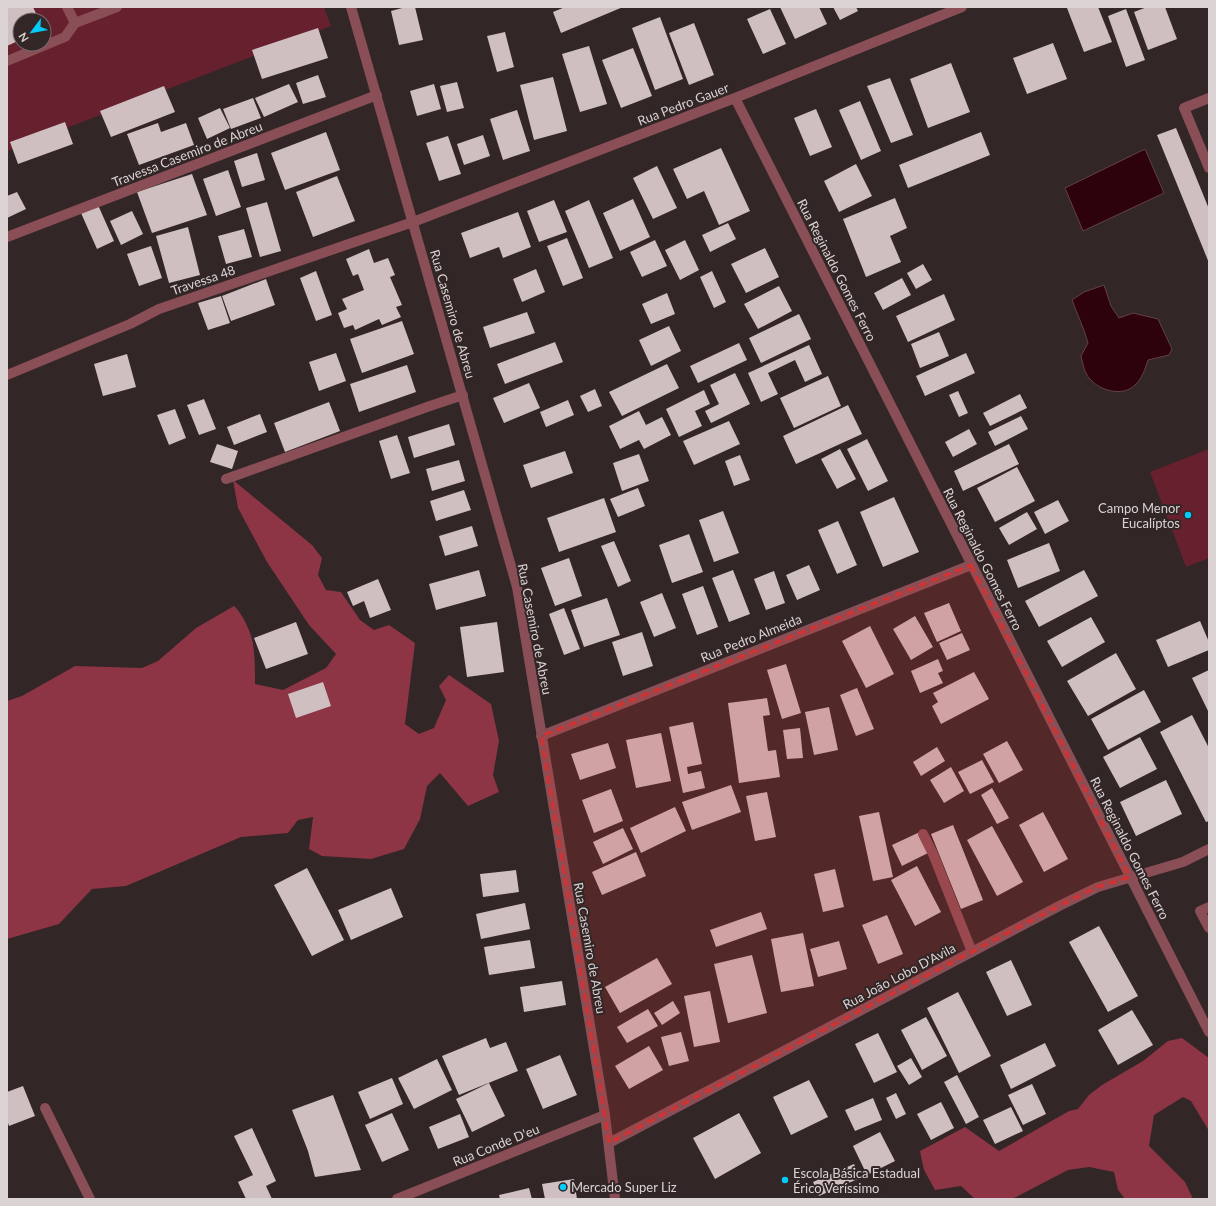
<svg xmlns="http://www.w3.org/2000/svg" width="1216" height="1206" font-family="Lato,sans-serif">
  <rect width="100%" height="100%" fill="#322627"/>
  <!-- green -->
  <path fill="#66202e" fill-rule="evenodd" d="M7 7H324L331 26 7 151ZM20 20H44V44H20Z
    M1209 449V558L1186 567 1150 472Z"/>
  <!-- forest -->
  <path fill="#8d3445" d="M233 480 312 545 322 558 318 575 326 590 341 592 360 620 374 630 389 625 415 643 405 724 419 734 434 728 446 700 439 686 449 675 491 704 499 741 493 775 499 792 468 806 440 773 427 786 420 819 404 849 371 859 322 856 309 849 313 817 298 820 288 833 241 837 126 886 92 889 59 924 7 939V701L22 696 75 666 142 668 158 661 196 628 234 606C244 615 254 638 254 652 255 663 255 674 255 684L283 690 326 668 336 654 309 625 267 562 238 508Z
    M1182 1038 1209 1058V1131L1191 1101 1183 1097 1154 1115 1149 1146 1185 1182 1193 1199H1125L1118 1190 1114 1172 1089 1167 1068 1170 1012 1199H975L961 1186 935 1190 924 1170 920 1151 965 1127 999 1151 1069 1111 1078 1109 1089 1095 1102 1085 1143 1061 1168 1041Z"/>
  <!-- water -->
  <path fill="#2e020c" stroke="#624148" d="M1145 149 1164 193 1083 231 1065 188Z
    M1104 285 1111 306 1119 318 1133 313 1158 319 1172 349 1169 355 1148 360C1145 369 1142 379 1135 385 1123 397 1100 391 1090 379 1084 373 1083 364 1081 356L1088 343C1084 328 1077 314 1072 300L1084 292Z"/>
  <!-- building -->
  <path fill="#cfbfc0" d="M7 7H33L39 20H20V40L7 46Z
    M406 7H415L423 40 399 45 391 11Z
    M565 7H623L561 33 553 12Z
    M780 7H819L827 24 795 39Z
    M833 7H856L858 11 840 20Z
    M1071 7H1098L1112 42 1084 52 1067 8Z
    M1147 7H1165L1177 39 1148 50 1134 12Z
    M770 9 786 44 763 54 747 19Z
    M1126 9 1145 60 1126 67 1108 16Z
    M660 17 683 79 655 90 632 28Z
    M694 23 714 75 689 85 669 33Z
    M318 28 328 58 262 79 252 50Z
    M505 32 514 67 497 72 487 36Z
    M1053 43 1067 79 1027 94 1013 58Z
    M589 46 607 104 580 112 562 54Z
    M633 48 652 96 621 108 602 60Z
    M951 63 970 112 928 128 910 79Z
    M318 75 326 97 303 104 296 83Z
    M553 77 567 131 534 140 520 85Z
    M890 78 913 135 891 143 867 86Z
    M457 82 464 108 447 112 440 86Z
    M289 84 298 102 264 117 255 98Z
    M434 84 441 109 417 116 410 91Z
    M164 86 175 112 111 137 100 111Z
    M253 98 261 118 231 129 223 109Z
    M860 101 881 151 861 160 839 110Z
    M220 108 230 128 207 139 198 118Z
    M816 109 832 147 810 156 794 118Z
    M517 110 530 151 503 160 490 119Z
    M65 122 73 144 18 164 10 142Z
    M158 123 161 132 186 123 194 145 139 165 127 134Z
    M1176 128 1209 209V263L1157 135Z
    M326 132 340 170 285 190 271 153Z
    M981 132 990 155 908 188 899 165Z
    M483 135 490 156 464 165 457 144Z
    M448 136 461 174 439 181 426 143Z
    M721 148 750 211 719 225 704 191 687 199 673 169Z
    M257 153 265 180 242 187 234 161Z
    M856 164 872 196 839 212 824 181Z
    M657 166 677 208 653 219 633 178Z
    M228 170 241 207 216 216 203 179Z
    M192 174 207 215 152 233 137 192Z
    M337 176 355 221 313 237 296 192Z
    M17 192 26 209 7 218V196Z
    M895 198 907 228 890 236 901 262 866 277 843 219Z
    M633 199 650 237 620 251 603 213Z
    M554 200 567 232 539 242 527 211Z
    M589 200 613 258 589 268 565 211Z
    M267 202 281 251 260 257 246 208Z
    M98 205 114 241 97 249 81 213Z
    M132 211 143 234 121 245 110 221Z
    M518 212 531 247 503 258 499 247 470 258 461 233Z
    M728 223 736 239 710 252 702 235Z
    M188 227 200 275 169 283 156 236Z
    M244 229 252 257 226 264 218 236Z
    M567 238 583 278 563 286 547 246Z
    M655 240 667 266 642 277 630 252Z
    M685 240 699 270 680 280 665 250Z
    M151 246 162 278 139 286 127 254Z
    M765 248 779 277 746 293 731 264Z
    M369 249 374 263 388 258 395 275 390 277 402 305 396 307 401 317 382 325 379 319 355 330 353 325 344 328 338 313 347 309 342 299 364 290 358 274 353 276 346 259Z
    M923 264 932 280 916 289 907 273Z
    M536 269 545 292 522 302 513 279Z
    M316 271 332 315 316 321 300 278Z
    M712 271 726 302 714 308 700 277Z
    M902 278 911 295 883 310 874 293Z
    M266 279 275 305 231 321 222 296Z
    M779 286 792 311 758 329 744 304Z
    M667 293 675 314 651 324 642 304Z
    M944 294 955 320 908 342 896 316Z
    M221 296 230 323 208 330 198 303Z
    M527 312 535 333 490 348 483 327Z
    M799 314 811 339 761 363 749 338Z
    M402 321 414 354 362 373 350 339Z
    M669 326 681 351 651 366 639 340Z
    M939 332 949 356 920 368 911 344Z
    M555 342 563 362 505 384 497 364Z
    M739 343 747 360 698 383 690 366Z
    M809 345 822 374 805 382 795 360 768 373 778 394 761 402 748 373Z
    M336 353 346 381 319 391 309 362Z
    M966 353 975 373 925 396 916 376Z
    M127 354 136 387 103 396 94 364Z
    M667 364 679 388 622 416 609 392Z
    M407 365 416 392 359 412 350 384Z
    M735 373 750 404 711 423 705 411 719 404 710 385Z
    M828 376 841 406 794 428 780 398Z
    M529 383 540 408 504 423 493 398Z
    M595 389 602 406 588 412 580 396Z
    M704 390 710 404 695 411 702 426 679 437 666 409Z
    M958 391 968 413 959 417 949 395Z
    M1020 394 1027 408 990 426 983 413Z
    M204 399 216 429 199 435 187 405Z
    M568 400 574 415 546 427 540 412Z
    M329 402 340 431 285 452 274 423Z
    M848 405 862 434 796 464 783 436Z
    M175 409 186 438 169 445 157 415Z
    M639 411 646 425 662 417 671 435 644 449 639 440 620 449 609 426Z
    M260 414 267 432 234 445 227 427Z
    M1021 416 1028 429 995 446 988 432Z
    M729 421 740 444 694 465 683 441Z
    M449 424 455 445 414 458 408 437Z
    M969 429 977 444 953 457 945 442Z
    M397 435 410 473 391 479 379 441Z
    M867 439 888 481 868 491 847 449Z
    M217 444 238 451 232 469 210 462Z
    M1009 444 1019 464 963 491 954 471Z
    M840 449 856 479 837 489 821 459Z
    M565 451 573 473 531 488 523 465Z
    M639 454 649 481 622 491 613 463Z
    M740 455 750 480 734 486 725 461Z
    M459 460 465 481 432 491 426 469Z
    M1017 467 1035 501 995 522 977 488Z
    M638 488 645 506 618 517 610 499Z
    M464 490 471 510 436 521 430 501Z
    M894 497 919 552 883 567 860 512Z
    M604 498 616 532 559 552 547 518Z
    M1058 500 1069 521 1045 534 1034 512Z
    M723 511 739 553 714 562 699 520Z
    M1027 512 1037 529 1009 545 999 528Z
    M838 521 857 565 837 574 818 530Z
    M472 526 478 546 445 556 439 536Z
    M689 534 703 572 672 583 659 545Z
    M614 541 631 581 618 587 601 546Z
    M1049 543 1060 571 1018 588 1007 560Z
    M569 558 582 596 555 606 541 568Z
    M809 565 820 590 797 600 786 575Z
    M479 570 486 596 436 610 429 584Z
    M733 570 750 614 729 622 712 578Z
    M1084 570 1098 596 1039 627 1025 601Z
    M774 571 785 603 766 610 754 579Z
    M378 579 391 610 370 618 364 601 353 606 347 592Z
    M703 586 718 627 697 635 682 594Z
    M662 593 676 628 654 637 640 602Z
    M607 598 620 635 584 647 571 610Z
    M949 603 961 631 937 642 924 613Z
    M564 608 580 649 564 655 549 614Z
    M915 616 933 647 911 660 893 629Z
    M1091 617 1105 642 1062 667 1047 641Z
    M1200 621 1209 642V650L1168 667 1156 640Z
    M296 622 308 654 266 669 254 638Z
    M497 622 504 672 467 677 460 627Z
    M870 626 894 674 866 688 842 641Z
    M642 632 653 666 623 676 612 642Z
    M962 633 970 650 947 660 939 643Z
    M1116 653 1136 689 1088 716 1067 681Z
    M938 659 943 671 938 673 943 683 920 693 911 671Z
    M786 664 801 713 782 719 767 670Z
    M1209 670V713L1192 678Z
    M974 672 989 699 941 724 932 706 938 702 933 693Z
    M323 682 331 706 296 718 288 694Z
    M857 688 874 729 856 736 840 695Z
    M1144 690 1161 722 1108 750 1091 719Z
    M767 698 770 715 763 716 768 751 776 750 780 777 739 783 728 703Z
    M829 707 838 750 814 755 805 712Z
    M1192 715 1209 748V821L1206 822 1160 732Z
    M693 722 702 764 687 767 688 774 701 771 705 788 683 793 669 727Z
    M800 728 803 758 787 759 783 730Z
    M661 733 671 781 636 788 626 740Z
    M1140 737 1157 769 1120 788 1103 757Z
    M1007 741 1023 770 999 783 983 754Z
    M608 743 616 768 580 780 571 754Z
    M937 747 945 761 921 776 913 762Z
    M982 760 994 782 970 794 958 772Z
    M951 767 964 791 944 803 930 780Z
    M1166 780 1182 814 1136 836 1120 802Z
    M731 785 741 812 692 830 682 802Z
    M992 788 1009 818 997 824 981 795Z
    M611 789 623 821 594 833 582 800Z
    M767 792 776 837 755 841 746 796Z
    M675 807 686 831 641 853 630 828Z
    M879 812 893 877 873 881 859 816Z
    M1043 812 1068 859 1044 872 1019 825Z
    M953 825 983 900 961 909 931 834Z
    M992 826 1023 882 997 896 967 840Z
    M623 828 633 849 603 864 593 842Z
    M922 831 932 851 902 866 892 845Z
    M636 852 646 876 602 895 592 872Z
    M917 866 941 912 915 926 891 880Z
    M307 868 344 940 312 956 274 885Z
    M835 869 844 907 823 912 814 874Z
    M516 870 519 892 483 897 480 874Z
    M391 888 403 917 351 940 338 910Z
    M525 903 530 929 481 939 476 914Z
    M761 912 767 929 716 947 710 930Z
    M887 915 903 954 878 964 862 925Z
    M1099 926 1138 996 1108 1012 1069 942Z
    M803 933 814 986 781 992 771 939Z
    M530 940 535 968 489 975 484 947Z
    M839 941 847 969 818 977 810 949Z
    M752 955 767 1013 728 1023 714 964Z
    M657 958 672 984 620 1013 605 987Z
    M1011 960 1032 1005 1007 1016 986 972Z
    M562 981 566 1005 524 1012 520 987Z
    M710 991 720 1042 694 1047 684 996Z
    M958 992 991 1056 959 1073 927 1008Z
    M673 1001 680 1013 662 1025 654 1013Z
    M648 1009 658 1026 627 1043 617 1027Z
    M1132 1010 1153 1045 1118 1065 1098 1030Z
    M926 1017 947 1056 922 1070 901 1030Z
    M681 1032 689 1061 669 1066 661 1037Z
    M878 1033 897 1072 874 1083 855 1044Z
    M486 1038 490 1048 506 1042 518 1071 459 1095 442 1056Z
    M1045 1043 1056 1066 1011 1089 1000 1065Z
    M649 1046 663 1070 629 1089 615 1066Z
    M560 1055 577 1095 543 1109 526 1069Z
    M911 1058 922 1077 909 1085 897 1066Z
    M437 1059 452 1090 414 1109 398 1078Z
    M957 1075 979 1117 966 1124 944 1082Z
    M392 1078 403 1104 370 1119 358 1092Z
    M809 1080 828 1117 791 1135 773 1097Z
    M489 1083 505 1116 472 1132 456 1099Z
    M1032 1084 1046 1114 1023 1125 1008 1095Z
    M23 1086 35 1116 9 1126 7 1120V1092Z
    M896 1093 906 1114 896 1119 886 1098Z
    M333 1095 361 1170 315 1177 308 1151 292 1110Z
    M873 1098 882 1120 855 1131 845 1110Z
    M941 1102 954 1128 931 1140 917 1114Z
    M1011 1107 1023 1131 995 1144 983 1120Z
    M392 1113 409 1150 382 1162 365 1125Z
    M739 1113 761 1153 715 1179 693 1138Z
    M460 1114 469 1137 438 1149 429 1127Z
    M252 1128 276 1181 266 1186 272 1199H246L238 1182 253 1175 234 1136Z
    M880 1132 895 1161 867 1175 853 1146Z
    M854 1164 860 1178 819 1196 813 1182Z
    M574 1179 577 1199H545L542 1184Z
    M529 1188 532 1199H500L499 1195Z"/>
  <g fill="none" stroke-linecap="round" stroke-linejoin="round">
    <!-- service -->
    <path stroke="#8a4e56" stroke-width="10" d="M67 7 75 23
      M7 61 65 37 75 23 117 7
      M1209 98 1184 108 1209 168
      M226 479 430 406 463 395
      M923 834 933 854 972 952
      M1209 907 1200 911 1209 928
      M45 1108 90 1199"/>
    <!-- minor -->
    <path stroke="#8a4e56" stroke-width="10" d="M735 98 1209 1032
      M7 237 377 95
      M7 375 130 324 159 309 413 222 735 98 962 7
      M541 736 971 565
      M609 1143 1061 905 1098 887 1183 862 1209 849
      M397 1199 605 1115"/>
    <!-- tertiary -->
    <path stroke="#8a4e56" stroke-width="10" d="M351 7 517 587 605 1115 615 1199"/>
  </g>
  <!-- marked area -->
  <path fill="#d63131" fill-opacity="0.2" stroke="#d63131" stroke-width="3" stroke-dasharray="8 5" stroke-linejoin="round" d="M971 565 1130 877 1098 887 1061 905 609 1143 541 736Z"/>
  <!-- markers -->
  <g fill="#00cbf9" stroke="#322627" stroke-width="1.5">
    <circle cx="1188" cy="515" r="4"/>
    <circle cx="785" cy="1180" r="4"/>
    <circle cx="563" cy="1187" r="4"/>
  </g>
  <g text-anchor="middle" dominant-baseline="central" stroke-width="4" stroke-linejoin="round" paint-order="stroke">
    <!-- street labels -->
    <g font-size="13" fill="#dbd3d3" stroke="#322627">
      <text transform="translate(683 104) rotate(-21)">Rua Pedro Gauer</text>
      <text transform="translate(187 154) rotate(-21)">Travessa Casemiro de Abreu</text>
      <text transform="translate(837 270) rotate(63)">Rua Reginaldo Gomes Ferro</text>
      <text transform="translate(203 280) rotate(-19)">Travessa 48</text>
      <text transform="translate(453 314) rotate(74)">Rua Casemiro de Abreu</text>
      <text transform="translate(983 559) rotate(63)">Rua Reginaldo Gomes Ferro</text>
      <text transform="translate(535 629) rotate(79)">Rua Casemiro de Abreu</text>
      <text transform="translate(751 638) rotate(-22)">Rua Pedro Almeida</text>
      <text transform="translate(1130 848) rotate(63)">Rua Reginaldo Gomes Ferro</text>
      <text transform="translate(590 948) rotate(80)">Rua Casemiro de Abreu</text>
      <text transform="translate(899 976) rotate(-28)">Rua João Lobo D'Avila</text>
      <text transform="translate(496 1145) rotate(-22)">Rua Conde D'eu</text>
    </g>
    <!-- poi labels -->
    <g font-size="13" fill="#dbd3d3" stroke="#322627" text-anchor="start">
      <text x="1180" y="508" text-anchor="end">Campo Menor<tspan x="1180" dy="15">Eucalíptos</tspan></text>
      <text x="793" y="1173">Escola Básica Estadual<tspan x="793" dy="15">Érico Veríssimo</tspan></text>
      <text x="571" y="1187">Mercado Super Liz</text>
    </g>
  </g>
  <!-- border -->
  <rect width="1216" height="1206" fill="none" stroke="#dbd3d3" stroke-width="16"/>
  <!-- north arrow -->
  <g transform="translate(32 32) rotate(238)"><circle r="19" fill="#322627" stroke="#766b6c"/>
  <path d="M0-3L7 15L0 10L-7 15Z" fill="#00cbf9"/>
  <text y="-6" font-size="11" font-weight="bold" text-anchor="middle" fill="#dbd3d3">N</text>
  </g>
</svg>
